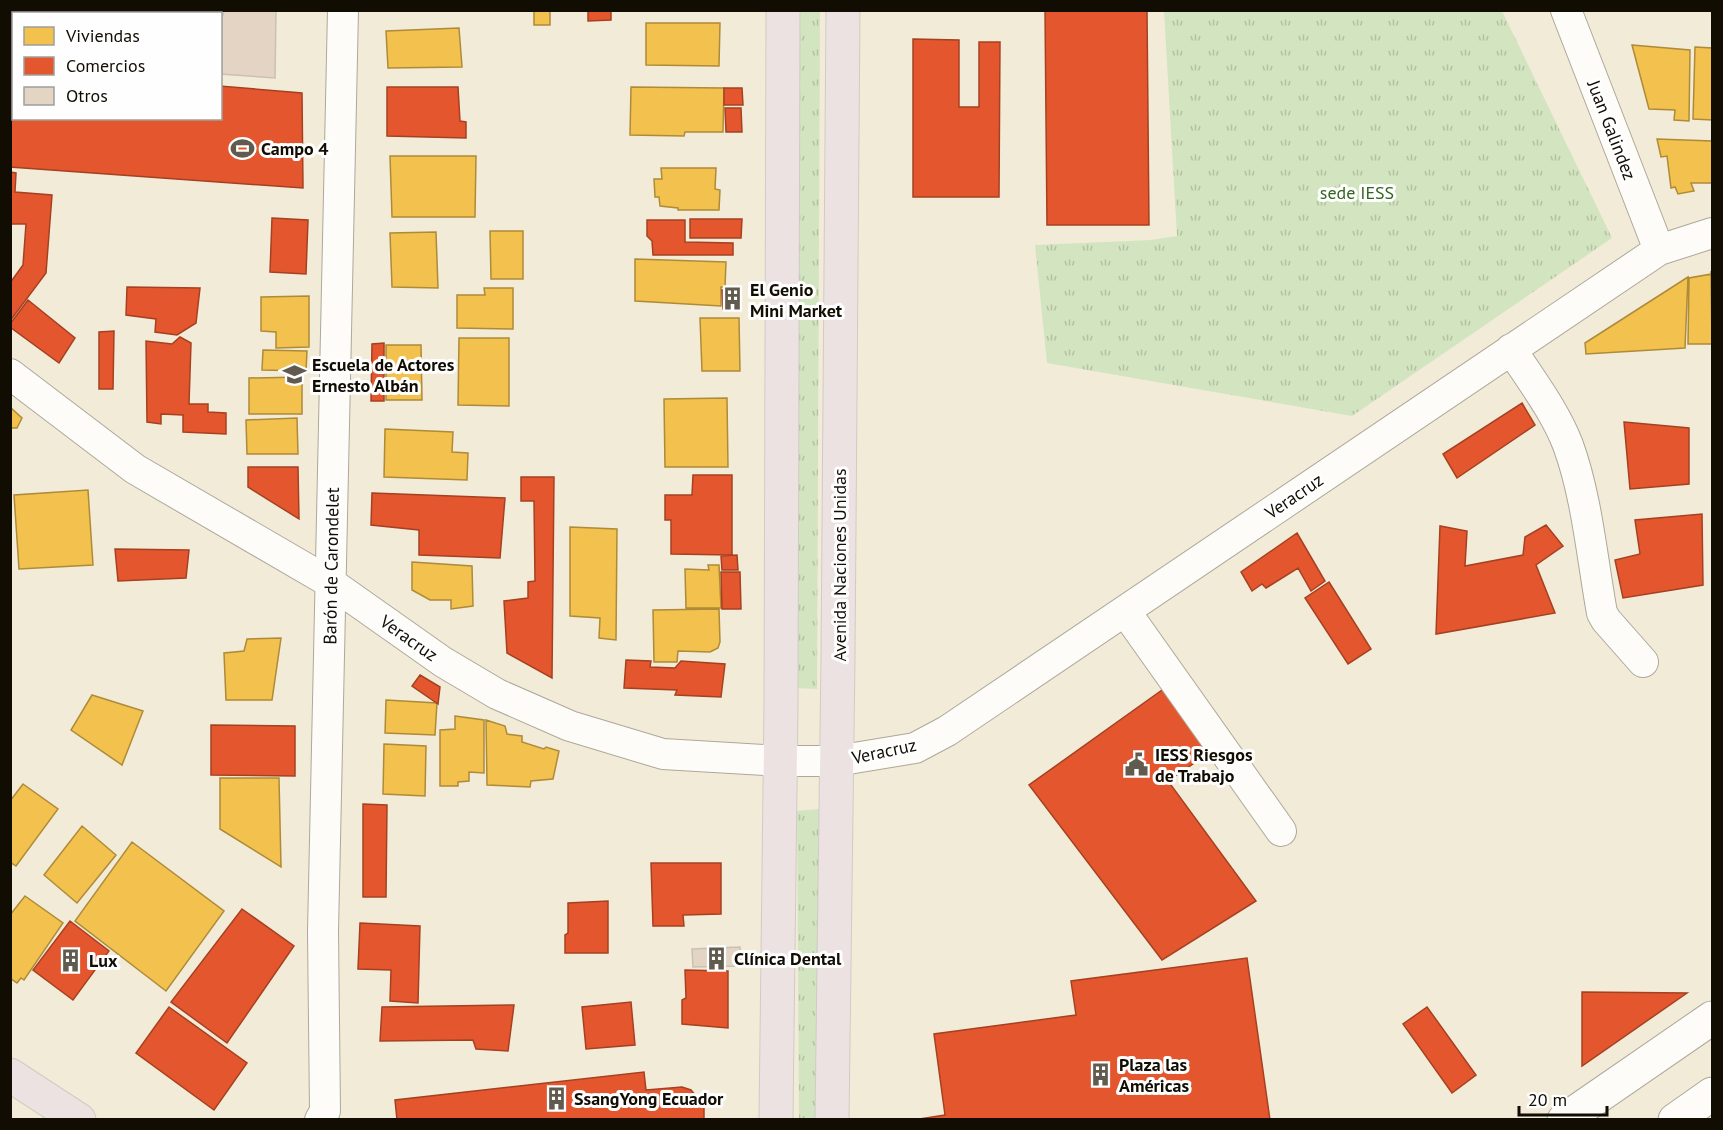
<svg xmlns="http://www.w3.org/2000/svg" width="1723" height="1130" font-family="'PT Sans',sans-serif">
  <defs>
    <pattern id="grass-tufts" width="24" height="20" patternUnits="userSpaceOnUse" patternTransform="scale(1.5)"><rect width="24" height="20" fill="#d3e4c0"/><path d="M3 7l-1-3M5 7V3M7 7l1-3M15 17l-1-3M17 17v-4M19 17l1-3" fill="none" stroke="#b4c2a3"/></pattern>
  </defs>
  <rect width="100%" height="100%" fill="#f2ebd8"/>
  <!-- grass -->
  <path fill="url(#grass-tufts)" d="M820 10 817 689 795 688 796 11Z
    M1164 11H1502L1612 238 1352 416 1047 363 1035 245 1151 240 1177 236Z
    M819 809 818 1119H799L797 811Z"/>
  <!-- homes -->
  <path fill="#f2c14e" stroke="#ae8b38" stroke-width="1.5" d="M48 10H172V14H48Z
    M534 10H550V25H534Z
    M646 23H720L719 66 646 65Z
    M459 28 462 67 388 68 386 31Z
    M1632 45 1690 50 1689 121 1674 120 1675 110 1649 109Z
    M1695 47 1712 48V120L1693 119Z
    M631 87 724 88 723 132H685L684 136 630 135Z
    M1657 139 1712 141V183H1691L1694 191 1678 194 1675 187 1671 188 1667 156 1661 157Z
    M390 156H476L475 217H392Z
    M661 168H716L715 189 720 190 719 210H678V208L660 206 659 197H655L654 179H662Z
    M490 231H523V279H491Z
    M436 232 438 288 392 287 390 233Z
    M635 259 726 262 725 287H721V306L635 301Z
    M1711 271 1712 344H1688L1689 278 1711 274Z
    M1688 277 1685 348 1586 354 1585 343Z
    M484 288H513V329L457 328V295H485Z
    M309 296V347L276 348V332L261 331V297Z
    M700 318H739L740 371H702Z
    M459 338H509V406L458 405Z
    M386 345H421L422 400H386Z
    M263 350 307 351 306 371 262 370Z
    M302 377V414H249V378Z
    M727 398 728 467H665L664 399Z
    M10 407 22 418 17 428H10Z
    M297 418 298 454H247L246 420Z
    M385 429 453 432 452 452 468 453 467 480 384 477Z
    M88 490 93 565 19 569 14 495Z
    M570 527 617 529 616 640 599 638 600 618 570 616Z
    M412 562 472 566 473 606 451 609V600H430L412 590Z
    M708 565H719L721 608H686L685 569 709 570Z
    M719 609 720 642 718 648 710 652 678 651 677 662H654L653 610Z
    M281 638 272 700H226L224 653 244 651 247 639Z
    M92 695 143 711 122 765 71 730Z
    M386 700 437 703 435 735 385 733Z
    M455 716 484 720V773L469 772V781L458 782V786H440V730L455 729Z
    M486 720 505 726 507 734 522 736V742L544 749 546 747 559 751 553 779 531 781 530 787 487 785Z
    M384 744 426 746 425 796 383 794Z
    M220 778H279L281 867 220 829Z
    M23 784 58 809 16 866 10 862V801Z
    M82 826 116 855 77 903 44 875Z
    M132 842 224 911 166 991 75 921Z
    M25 896 63 923 24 980 21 978 17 983 10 978V915Z"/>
  <!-- shops -->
  <path fill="#e4572e" stroke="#a54121" stroke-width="1.5" d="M588 10H611V20L588 21Z
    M1045 10H1147L1149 225H1047Z
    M913 39 959 40V107H979V42H1000L999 197H913Z
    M12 68 14 69V118H220V86L302 93 303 188 10 167Z
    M387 87H458L460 121 466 122V138L387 136Z
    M724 88H742L743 105H724Z
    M725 108H741L742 132H726Z
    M10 172 16 173 15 192 52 195 46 273 10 321V283L23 265 26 224H10Z
    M272 218 308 220 306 274 270 272Z
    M690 219H742L741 238H690Z
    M647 220H685V242L733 243V255H653L652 241 647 236Z
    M127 287 200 288 196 323 177 335 155 332 156 319 126 315Z
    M740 289 741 308 723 309 722 290Z
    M28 300 75 338 59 363 10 327V324Z
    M114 331 113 389H99V332Z
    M180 337 191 343 189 404H208V412L226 413V434L183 432V415L161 414V424L147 422 146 341 172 344Z
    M384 343V401H371L372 344Z
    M1522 403 1535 425 1457 478 1443 454Z
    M1624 422 1689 428V484L1630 489Z
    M248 467H298L299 519 248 487Z
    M693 475H732V555L671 554V520H665V495H692Z
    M521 477H554L552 678 507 653 504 601 528 598V582L535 581 534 501H521Z
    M372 493 505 498 500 558 419 555V530L371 525Z
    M1702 514 1703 585 1623 598 1615 560 1640 554 1635 520Z
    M1546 525 1563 546 1536 565 1555 613 1436 634 1440 526 1467 531 1465 566 1523 555 1525 537Z
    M1297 533 1325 581 1311 591 1298 568 1266 588 1262 584 1252 591 1241 572Z
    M115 549 189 550 186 578 118 581Z
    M737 555 738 570H722L721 556Z
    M721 572H740L741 609H722Z
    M1329 582 1371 649 1348 664 1305 598Z
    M626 660 651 661 650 667 675 668 681 661 725 664 721 697 675 695 677 690 624 688Z
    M420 675 440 687 438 704 412 686Z
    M1169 685 1209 753 1168 781 1256 901 1162 960 1029 785Z
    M211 725 295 726V776L211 775Z
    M363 804 387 805 386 897H363Z
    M651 863H721V914L683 915 684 926H653Z
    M608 901V953H565V935L568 933V903Z
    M242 909 294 946 227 1043 171 1002Z
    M70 921 109 951 73 1000 33 970Z
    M360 923 420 926 418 1003 390 1001 391 970 358 969Z
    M1247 958 1270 1120H913L945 1115 934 1034 1076 1015 1071 981Z
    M685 970 728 971V1028L682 1024V1000L686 998Z
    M1582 992 1687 993 1582 1066Z
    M631 1002 635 1045 586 1049 582 1007Z
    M514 1005 508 1051 476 1049 473 1040 380 1041 382 1007Z
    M169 1007 247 1063 214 1110 136 1053Z
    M1427 1007 1476 1075 1452 1093 1403 1024Z
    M644 1072 646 1090 682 1087 691 1090 704 1106V1120H397L395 1100Z"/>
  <!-- building -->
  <path fill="#e3d4c4" stroke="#cac1b4" stroke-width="1.5" d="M223 10H276L275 78 220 74V15H223Z
    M740 947 741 966 693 967 692 949Z"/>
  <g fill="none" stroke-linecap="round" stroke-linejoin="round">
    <defs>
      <path id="street" d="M1566 10 1659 250
        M1511 349C1531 380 1555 411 1568 445 1587 497 1592 558 1602 613L1606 620 1643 662
        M10 374 135 469 331 583 443 662 497 694 570 726 663 754 781 761H836L915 748 947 731 1659 250 1712 233
        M1125 611 1281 831
        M320 1120 325 1111 323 932 343 10"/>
      <path id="secondary" d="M1564 1120 1712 1018
        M1675 1120 1712 1094"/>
      <path id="primary" d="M10 1075 79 1120
        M776 1120 781 704 783 10
        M832 1120 838 658 843 10"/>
    </defs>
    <!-- street casing -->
    <use href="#street" stroke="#ada89a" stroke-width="32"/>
    <!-- secondary casing -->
    <use href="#secondary" stroke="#ada89a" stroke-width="35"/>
    <!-- primary casing -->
    <use href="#primary" stroke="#cfccc3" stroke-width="35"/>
    <!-- street -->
    <use href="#street" stroke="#fdfcf9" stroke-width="30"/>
    <!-- secondary -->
    <use href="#secondary" stroke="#fdfcf9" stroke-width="33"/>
    <!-- primary -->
    <use href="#primary" stroke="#ece2e2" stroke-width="33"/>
  </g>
  <!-- icons -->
  <defs>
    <symbol id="stadium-bare" viewBox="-9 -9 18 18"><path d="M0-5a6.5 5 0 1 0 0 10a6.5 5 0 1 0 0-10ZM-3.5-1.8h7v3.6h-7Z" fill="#605b4e" stroke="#fefefe" stroke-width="2.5" paint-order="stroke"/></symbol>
    <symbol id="building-bare" viewBox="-9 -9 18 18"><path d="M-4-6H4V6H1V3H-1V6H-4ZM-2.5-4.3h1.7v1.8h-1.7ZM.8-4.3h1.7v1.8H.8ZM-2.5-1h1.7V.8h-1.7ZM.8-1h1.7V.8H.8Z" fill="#605b4e" stroke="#fefefe" stroke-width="2.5" paint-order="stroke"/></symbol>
    <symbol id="school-bare" viewBox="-9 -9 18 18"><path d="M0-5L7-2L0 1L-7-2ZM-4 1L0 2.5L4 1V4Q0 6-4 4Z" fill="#605b4e" stroke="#fefefe" stroke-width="2.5" paint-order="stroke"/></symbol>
    <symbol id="civic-bare" viewBox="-9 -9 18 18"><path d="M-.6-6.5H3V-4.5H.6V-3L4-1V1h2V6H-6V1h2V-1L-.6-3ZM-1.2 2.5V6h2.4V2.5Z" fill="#605b4e" stroke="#fefefe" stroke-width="2.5" paint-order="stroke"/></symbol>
  </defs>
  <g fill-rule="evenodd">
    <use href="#stadium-bare" x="226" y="132" width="33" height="33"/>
    <use href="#building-bare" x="716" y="282" width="33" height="33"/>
    <use href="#school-bare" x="278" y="358" width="33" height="33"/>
    <use href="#civic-bare" x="1120" y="748" width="33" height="33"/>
    <use href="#building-bare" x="700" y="942" width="33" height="33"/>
    <use href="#building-bare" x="54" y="944" width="33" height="33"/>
    <use href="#building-bare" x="1084" y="1058" width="33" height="33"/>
    <use href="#building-bare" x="540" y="1082" width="33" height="33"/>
  </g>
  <g text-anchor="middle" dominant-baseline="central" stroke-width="6" stroke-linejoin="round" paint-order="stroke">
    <!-- street labels -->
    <g font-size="18" fill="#110d03" stroke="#fefefe">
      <text transform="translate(1612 130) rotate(69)">Juan Galindez</text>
      <text transform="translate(1294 496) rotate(-34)">Veracruz</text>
      <text transform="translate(839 565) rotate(-90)">Avenida Naciones Unidas</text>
      <text transform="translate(331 566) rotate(-89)">Barón de Carondelet</text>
      <text transform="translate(409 638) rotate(35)">Veracruz</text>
      <text transform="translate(884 751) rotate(-12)">Veracruz</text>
    </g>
    <!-- poi labels -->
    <g font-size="18" font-weight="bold" fill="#110d03" stroke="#fefefe" text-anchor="start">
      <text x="261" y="148">Campo 4</text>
      <text x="750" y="289">El Genio<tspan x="750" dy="21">Mini Market</tspan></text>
      <text x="312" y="364">Escuela de Actores<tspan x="312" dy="21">Ernesto Albán</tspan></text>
      <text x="1155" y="754">IESS Riesgos<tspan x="1155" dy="21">de Trabajo</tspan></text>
      <text x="734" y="958">Clínica Dental</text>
      <text x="89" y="960">Lux</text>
      <text x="1119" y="1064">Plaza las<tspan x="1119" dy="21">Américas</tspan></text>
      <text x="574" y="1098">SsangYong Ecuador</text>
    </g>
    <!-- park labels -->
    <g font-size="18" fill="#336520" stroke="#fefefe">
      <text x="1357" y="192">sede IESS</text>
    </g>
  </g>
  <!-- border -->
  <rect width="1723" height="1130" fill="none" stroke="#110d03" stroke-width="24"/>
  <!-- legend -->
  <rect x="12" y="12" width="210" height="108" fill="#fefefe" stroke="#9f9e9a" stroke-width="1.5"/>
  <rect x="24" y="27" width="30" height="18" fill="#f2c14e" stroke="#9f9e9a" stroke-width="1.5"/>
  <text x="66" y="42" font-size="18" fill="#110d03">Viviendas</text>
  <rect x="24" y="57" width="30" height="18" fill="#e4572e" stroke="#9f9e9a" stroke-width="1.5"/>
  <text x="66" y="72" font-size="18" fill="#110d03">Comercios</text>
  <rect x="24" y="87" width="30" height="18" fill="#e3d4c4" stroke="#9f9e9a" stroke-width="1.5"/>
  <text x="66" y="102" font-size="18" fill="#110d03">Otros</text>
  <!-- scale -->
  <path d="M1519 1106v9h88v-9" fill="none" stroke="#110d03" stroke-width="3"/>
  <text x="1528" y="1106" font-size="18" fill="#110d03" stroke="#fefefe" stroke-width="4.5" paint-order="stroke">20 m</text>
</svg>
